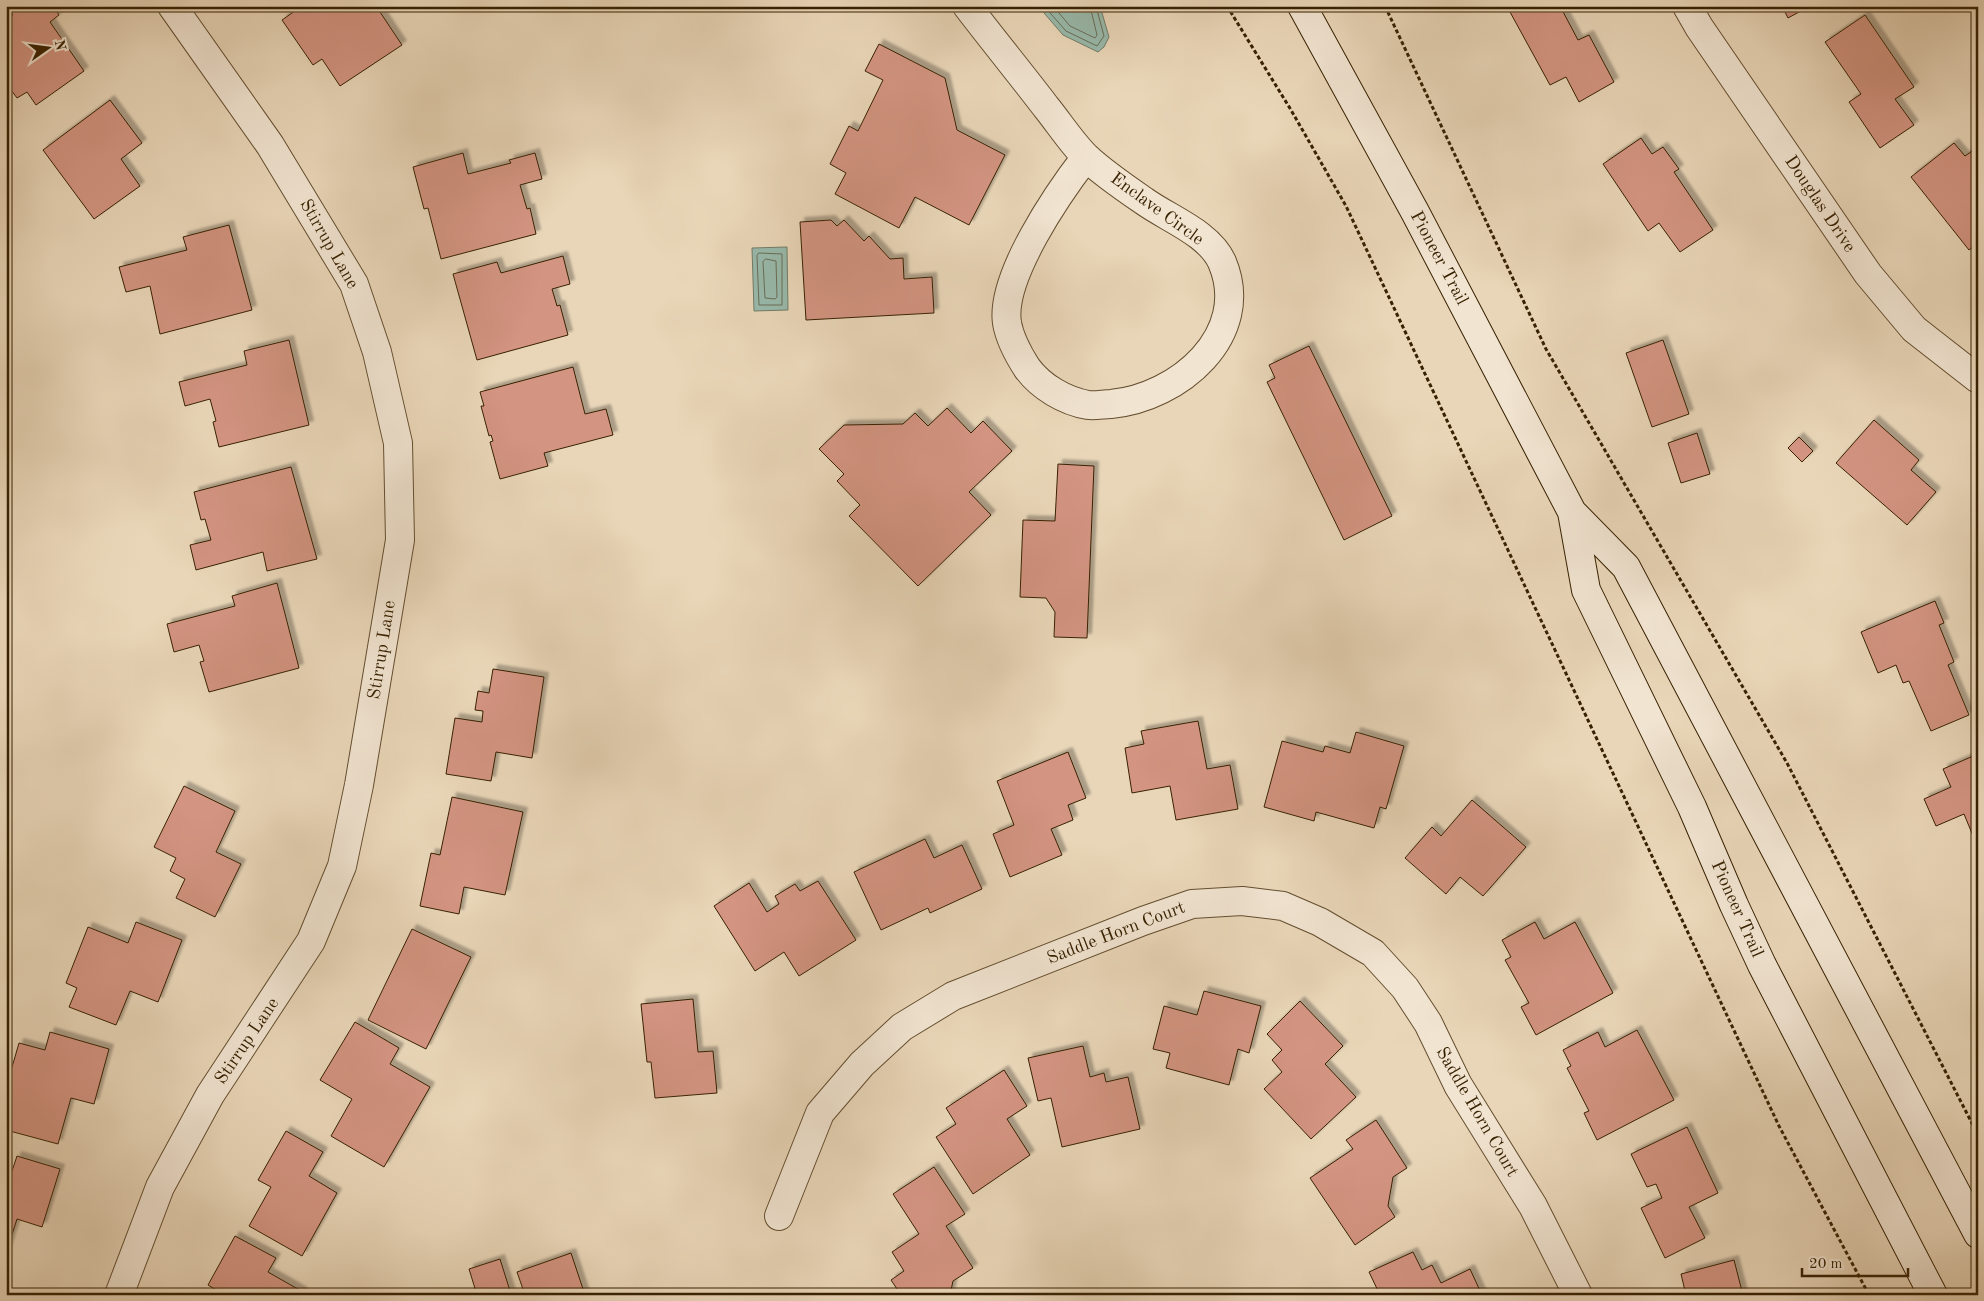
<svg xmlns="http://www.w3.org/2000/svg" width="1984" height="1301" font-family="'Old Standard TT',serif">
  <defs>
    <filter id="shadow"><feDropShadow dx="4.5" dy="-4.5" stdDeviation="1" flood-color="#0004"/></filter>
  </defs>
  <rect width="100%" height="100%" fill="#e9d6b8"/>
  <filter id="stains"><feTurbulence type="fractalNoise" baseFrequency=".004" numOctaves="4"/><feColorMatrix values="0 0 0 0 .2 0 0 0 0 .09 0 0 0 0 .02 0 0 0 .5 -.17"/></filter>
  <radialGradient id="worn" r=".72"><stop offset=".6" stop-color="#630" stop-opacity="0"/><stop offset="1" stop-color="#630" stop-opacity=".3"/></radialGradient>
  <!-- water -->
  <path fill="#98b9ab" stroke="#717c67" d="M1038 6H1100L1109 37 1104 47 1098 52 1063 35Z
    M787 247 788 310 754 311 752 248Z"/>
  <g fill="none" stroke-linecap="round" stroke-linejoin="round">
    <!-- shore -->
    <path stroke="#686d56" stroke-width="1" d="M1044 6 1066 31 1097 46 1104 36 1096 6
      M1053 6 1070 26 1095 38 1097 35 1090 6
      M759 253 782 254V305H759L757 256Z
      M766 259 776 261 777 297 775 299 765 298 763 262Z"/>
  </g>
  <!-- building -->
  <path fill="#d39481" stroke="#372101" filter="url(#shadow)" d="M6 6H53L59 15 50 22 84 71 36 105 27 92 17 98 6 83V20L13 15Z
    M302 6H376L402 45 340 86 322 59 313 65 282 20Z
    M1520 6H1560L1578 40 1589 35 1614 82 1579 102 1566 77 1550 85 1510 12Z
    M1782 6H1810L1788 18Z
    M1865 15 1914 87 1895 99 1914 125 1880 148 1849 102 1861 94 1825 42Z
    M879 44 945 78 957 130 1005 155 969 225 915 197 899 228 835 194 846 173 830 164 849 126 858 131 883 80 865 71Z
    M110 100 142 143 121 159 140 186 94 219 43 150Z
    M1641 138 1652 154 1663 147 1679 169 1674 172 1713 230 1680 252 1659 223 1648 231 1603 164Z
    M1954 143 1965 156 1978 147V243L1969 250 1911 177Z
    M463 153 468 174 511 163 509 160 535 153 542 179 520 185 527 209 530 208 536 234 441 259 428 208 424 209 413 167Z
    M831 220 837 226 844 220 864 241 869 236 890 259 903 258 904 279 932 277 934 313 806 320 800 222Z
    M229 225 252 310 160 334 150 286 126 292 119 267 187 250 183 237Z
    M563 256 570 284 552 289 557 306 560 305 568 335 477 360 453 274 497 262 501 273Z
    M289 340 309 425 219 447 213 422 216 421 210 399 185 406 179 382 247 365 244 351Z
    M1663 340 1689 414 1652 427 1626 353Z
    M1309 346 1392 516 1344 540 1267 382 1275 378 1269 365Z
    M573 367 585 414 606 409 613 435 544 453 548 466 500 479 490 442 493 441 491 435 489 436 481 406H484L480 392Z
    M947 408 971 433 983 421 1012 451 969 492 991 515 918 586 849 516 860 505 837 481 844 474 819 449 844 425 903 424 915 413 928 426Z
    M1874 420 1919 460 1911 470 1936 492 1907 525 1836 463Z
    M1697 433 1710 474 1681 483 1668 443Z
    M1799 437 1813 451 1802 462 1788 448Z
    M1058 464 1094 466 1087 638 1054 637 1055 612 1046 598 1020 597 1023 520 1055 521Z
    M291 467 317 559 267 571 263 552 196 570 190 545 211 540 205 519 201 520 194 492Z
    M277 583 299 668 209 692 200 662 204 661 199 645 174 652 167 624 235 606 232 596Z
    M1935 601 1944 623 1939 625 1954 662 1948 665 1969 715 1931 731 1909 681 1903 683 1896 665 1878 673 1861 632Z
    M493 669 544 677 532 758 496 752 491 781 446 774 455 718 482 722 483 711 475 710 478 691 489 693Z
    M1198 721 1207 769 1230 765 1238 809 1176 820 1170 786 1132 793 1125 748 1144 744 1141 731Z
    M1356 732 1404 746 1386 809 1380 807 1374 828 1316 812 1314 821 1264 807 1282 741 1323 752 1325 746 1350 753Z
    M1068 752 1086 798 1068 805 1073 820 1051 829 1062 855 1010 877 993 834 1014 825 997 781Z
    M1978 754V848L1964 814 1936 826 1924 799 1951 787 1943 769Z
    M184 786 235 811 216 852 241 864 215 917 176 898 185 879 170 871 176 858 154 847Z
    M452 797 523 812 505 895 464 887 459 914 420 906 431 853 440 855Z
    M1472 800 1526 847 1483 896 1460 877 1446 894 1405 858 1432 827 1441 836Z
    M925 839 934 858 962 845 982 889 930 913 928 908 881 930 854 872Z
    M818 881 856 940 799 976 784 952 755 971 714 906 749 883 767 912 779 904 775 896 795 884 800 891Z
    M136 922 182 940 158 1002 130 991 116 1025 69 1007 77 988 66 983 88 927 128 943Z
    M1535 922 1544 939 1575 922 1613 993 1536 1035 1521 1007 1529 1003 1505 960 1511 957 1502 940Z
    M412 929 471 957 426 1049 368 1020Z
    M1204 991 1261 1006 1249 1053 1238 1049 1229 1085 1166 1068 1170 1053 1153 1049 1164 1006 1197 1015Z
    M693 999 698 1052 713 1051 717 1093 655 1098 651 1062H647L641 1004Z
    M1300 1001 1343 1046 1325 1064 1356 1097 1311 1139 1264 1089 1282 1072 1272 1060 1282 1050 1267 1034Z
    M355 1022 399 1048 390 1064 430 1087 384 1167 331 1136 352 1099 320 1080Z
    M1637 1030 1674 1100 1597 1140 1584 1113 1589 1111 1567 1068 1571 1066 1563 1050 1598 1032 1605 1047Z
    M50 1032 109 1049 94 1104 71 1098 58 1144 6 1130V1088L19 1043 45 1050Z
    M1083 1046 1090 1077 1104 1073 1106 1082 1128 1077 1140 1129 1062 1147 1051 1098 1038 1101 1028 1058Z
    M1004 1070 1027 1106 1007 1119 1030 1155 973 1194 936 1137 956 1124 946 1108Z
    M1376 1120 1407 1168 1393 1177 1388 1206 1395 1217 1355 1245 1310 1178 1353 1149 1346 1140Z
    M1687 1127 1718 1193 1689 1207 1705 1238 1665 1258 1641 1208 1662 1198 1656 1184 1647 1187 1631 1154Z
    M286 1131 323 1152 309 1176 337 1193 302 1256 249 1226 271 1187 258 1180Z
    M17 1156 60 1169 42 1227 17 1219 6 1253V1189Z
    M934 1167 965 1214 946 1226 973 1268 953 1281 950 1295 932 1292 928 1295H901L891 1280 904 1271 892 1252 919 1234 893 1194Z
    M235 1236 276 1258 268 1272 303 1292 302 1295H224L208 1285Z
    M1413 1252 1422 1270 1432 1265 1441 1283 1470 1269 1482 1295H1380L1369 1272Z
    M571 1253 585 1295H525L517 1272Z
    M500 1259 511 1294 477 1295 469 1269Z
    M1734 1260 1743 1295H1686L1681 1274Z"/>
  <g fill="none" stroke-linecap="round" stroke-linejoin="round">
    <defs>
      <path id="minor" d="M967 6C993 40 1020 73 1046 107 1059 123 1071 142 1086 157 1103 173 1125 188 1144 201 1169 219 1209 233 1222 262 1253 335 1178 398 1111 404 1104 404 1095 406 1088 405 1065 401 1041 387 1027 368 1018 354 1010 340 1007 323 1000 277 1059 192 1086 157
        M1687 6 1699 27 1868 274 1914 329 1978 379
        M779 1216 820 1113 862 1064 902 1027 953 996 1143 921 1192 904 1242 901 1283 906 1320 922 1373 953 1405 988 1428 1023 1458 1085 1533 1206 1578 1295
        M119 1295 160 1187 210 1095 311 941 342 866 359 785 400 540 398 443 377 352 354 284 270 145 172 6"/>
      <path id="secondary" d="M1302 6 1415 212 1572 512 1626 567 1978 1234
        M1572 512 1586 590 1692 807 1734 905 1762 965 1933 1295"/>
    </defs>
    <!-- minor casing -->
    <use href="#minor" stroke="#644e2f" stroke-width="30"/>
    <!-- secondary casing -->
    <use href="#secondary" stroke="#372101" stroke-width="30"/>
    <!-- path -->
    <path stroke="#372101" stroke-width="3" stroke-dasharray="4 2.5" stroke-linecap="butt" d="M1227 6 1291 110 1346 206 1779 1126 1869 1295
      M1385 6 1546 349 1787 763 1978 1135"/>
    <!-- minor -->
    <use href="#minor" stroke="#f1e4d1" stroke-width="28"/>
    <!-- secondary -->
    <use href="#secondary" stroke="#f1e4d1" stroke-width="28"/>
  </g>
  <g text-anchor="middle" dominant-baseline="central" stroke-width="4" stroke-linejoin="round" paint-order="stroke">
    <!-- street labels -->
    <g font-size="18" fill="#372101" stroke="#f1e4d1">
      <text transform="translate(1820 204) rotate(56)">Douglas Drive</text>
      <text transform="translate(1157 209) rotate(36)">Enclave Circle</text>
      <text transform="translate(329 244) rotate(60)">Stirrup Lane</text>
      <text transform="translate(1439 258) rotate(62)">Pioneer Trail</text>
      <text transform="translate(382 650) rotate(-81)">Stirrup Lane</text>
      <text transform="translate(1737 909) rotate(66)">Pioneer Trail</text>
      <text transform="translate(1116 933) rotate(-21)">Saddle Horn Court</text>
      <text transform="translate(247 1041) rotate(-56)">Stirrup Lane</text>
      <text transform="translate(1477 1112) rotate(60)">Saddle Horn Court</text>
    </g>
  </g>
  <!-- margin -->
  <rect width="1984" height="1301" fill="none" stroke="#e9d6b8" stroke-width="25"/>
  <rect x="8" y="8" width="1969" height="1286" fill="none" stroke="#372101" stroke-width="2.5"/>
  <rect x="12" y="12" width="1959" height="1276" fill="none" stroke="#372101"/>
  <!-- north arrow -->
  <g transform="translate(48 48) rotate(76)" stroke="#f1e4d1" stroke-width="4" paint-order="stroke">
  <path d="M0-4L9 19L0 12L-9 19Z" fill="#372101"/>
  <text y="-8" font-size="14" font-weight="bold" text-anchor="middle" fill="#372101">N</text>
  </g>
  <!-- scale -->
  <path d="M1802 1268v8h106v-8" fill="none" stroke="#372101" stroke-width="2.5"/>
  <text x="1809" y="1268" font-size="15" fill="#372101" stroke="#f1e4d1" stroke-width="4" paint-order="stroke">20 m</text>
  <rect width="100%" height="100%" filter="url(#stains)"/>
  <rect width="100%" height="100%" fill="url(#worn)"/>
</svg>
